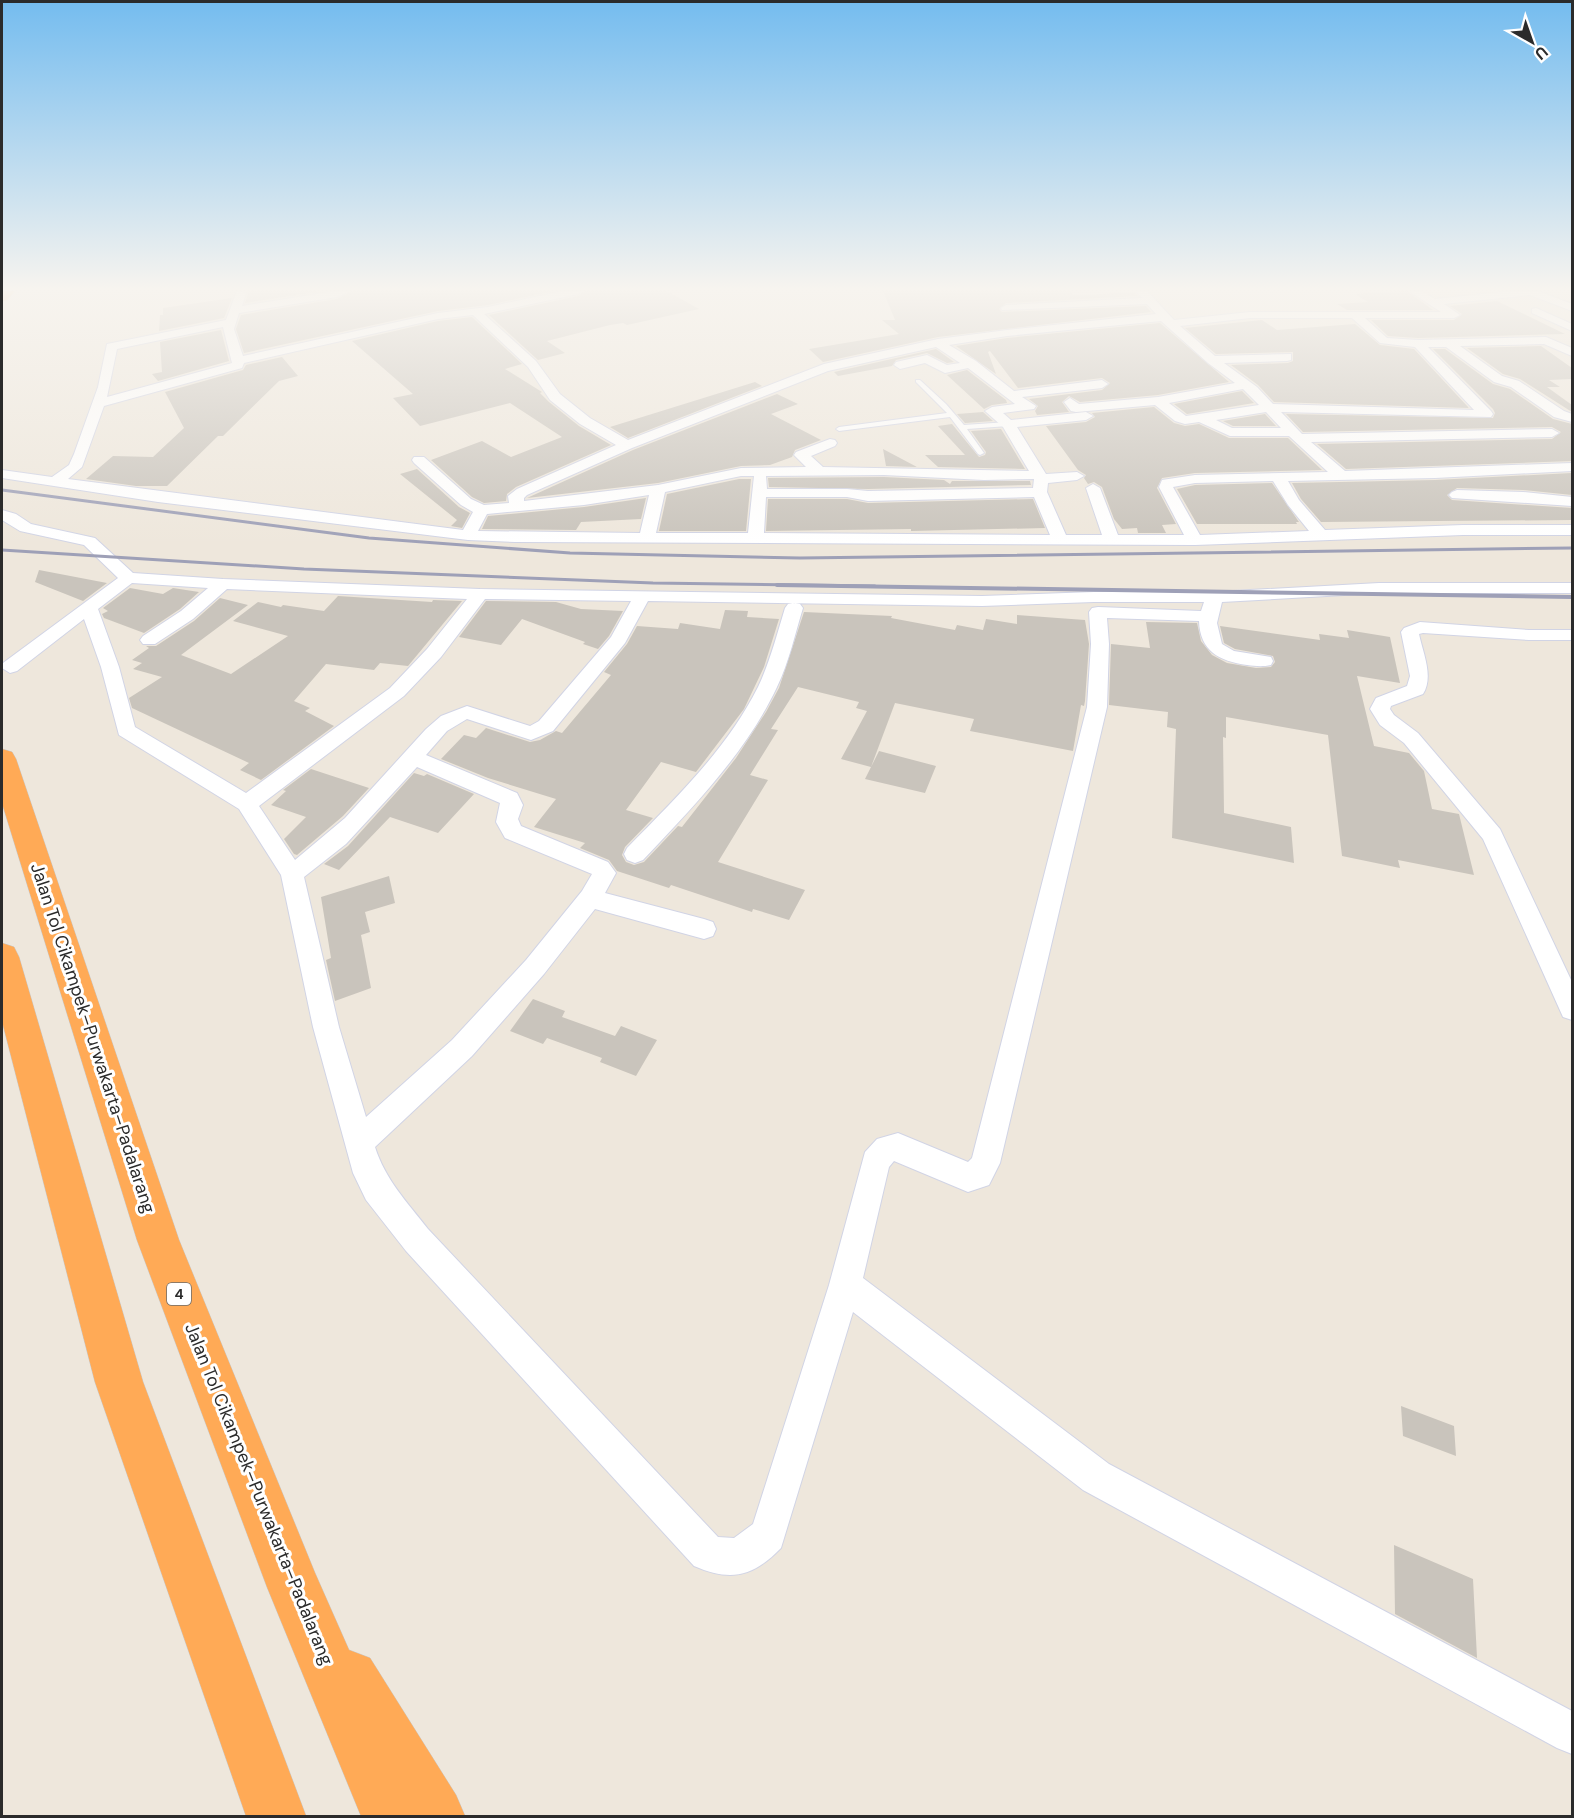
<svg xmlns="http://www.w3.org/2000/svg" width="1574" height="1818" font-family="'DM Sans',sans-serif">
  <rect width="100%" height="100%" fill="#eee7dc"/>
  <!-- building -->
  <path fill="#c9c4bc" d="M247 291H322L245 303 248 294Z
    M352 291H553L488 305 438 311 244 353 236 329 241 315 337 299Z
    M585 291H667L699 309 627 325 623 323 610 325 547 341 565 353 538 360 489 315 578 296Z
    M883 291H1069L1073 295H1084L1134 292 1137 296 1006 303 999 309 1002 312 1146 306 1151 312 938 337 823 362 809 349 899 334 882 320H895Z
    M1400 291H1407L1433 310H1347L1337 304 1368 302 1355 294Z
    M232 298 224 318 159 331 160 315H163V308Z
    M1497 301 1565 334 1418 338 1388 336 1371 320H1454L1462 314 1450 306Z
    M472 317 522 364 505 369 542 392 540 393 549 402 579 426 611 445 516 487 507 494 506 501 484 503 472 497 431 460 482 441 511 457 562 437 510 403 420 426 393 398 413 394 352 341 438 321Z
    M1262 320 1277 330 1355 324 1380 345 1414 349 1469 408 1274 402 1258 385 1231 365 1288 363 1293 361V352L1216 354 1185 328Z
    M1160 323 1229 382 1158 395 1080 402 1069 396 1062 402 1069 412 1037 415 1035 411 1038 406 1029 399 1102 390 1110 383 1102 378 1018 388 990 351 988 352 996 374 956 346 1007 338Z
    M221 330 229 361 158 381 152 374 162 372 160 342Z
    M1541 346 1572 368V379L1549 380 1560 387H1547L1572 405V412L1520 379 1503 374 1467 348Z
    M936 349 954 362 947 363 927 353 896 360 892 366 838 376 834 372Z
    M1433 349H1445L1493 384 1510 389 1553 419 1572 424V461L1346 469 1317 444 1552 439 1561 432 1552 427 1303 432 1286 414 1493 418 1495 413 1493 409Z
    M282 357 298 376 279 381 223 436H218L167 486H136L86 479 113 456 153 457 184 428 165 392 243 370 246 365Z
    M967 370 1006 400 1007 403 992 405 984 409 947 375Z
    M755 382 762 386 628 438 610 427Z
    M1242 391 1254 403 1187 414 1174 404Z
    M777 394 798 404 771 414 821 440 795 450 792 457 770 465 741 466 658 483 527 498 633 450Z
    M1154 407 1174 423 1185 426 1199 424 1229 438H1288L1322 470 1195 473 1162 478 1157 488 1176 524 1162 525 1166 533H1138L1137 528 1122 529 1114 519 1102 487 1094 482 1088 484 1084 478 1086 475 1078 470 1046 426 1086 422 1095 417 1092 413Z
    M983 412 993 421 965 423 957 414Z
    M1265 414 1276 426H1233L1223 421Z
    M952 424 979 457 985 455 986 452 971 431 1001 429 1025 469 938 467 925 455H965L938 426Z
    M883 449 917 467 886 466Z
    M417 469 459 507 470 513 462 528 451 526 457 520 400 474Z
    M1572 473V495L1523 490 1457 488 1447 495 1452 500 1572 508V520L1321 522 1301 499 1292 483 1435 480Z
    M884 477 944 480 950 484 952 481H1030L1031 485 868 489 769 487 768 478Z
    M739 479H751L746 531H659L667 494Z
    M1272 483 1299 522H1296L1297 524H1197L1177 489 1195 485Z
    M646 498 641 519 581 522 576 530 482 529 488 516 584 507Z
    M768 499H847L868 503 1033 499 1045 528 911 531V529L766 531Z
    M39 570 107 583 83 601 35 582Z
    M130 588 163 594 173 588 199 592 180 609 144 633 104 618 102 614 108 611 103 608Z
    M338 596 432 602 433 600 462 601 408 666 380 663 374 670 326 664 294 701 310 708 305 711 334 726 261 780 240 770 249 763 132 708 129 698 162 677 133 669 142 663 132 660 149 648 146 646H156L194 621 220 598 248 605 181 655 231 674 288 636 233 621 258 602 281 607 283 605 324 611Z
    M486 601 556 602 581 609 623 611 609 636 598 649 583 644 585 642 522 619 501 645 459 637Z
    M725 610 748 611 747 617 779 619 764 667 744 709 696 772 661 762 626 810 653 818 625 847 622 855 626 862 634 865 644 862 678 826 682 827 736 758 766 712 779 688 804 612 892 616 891 618 955 630 957 625 983 630 986 619 1017 624V615L1085 620 1089 644 1085 701 1084 706 1081 705 1073 751 970 731 974 719 895 703 871 767 841 759 867 711 856 708 859 702 798 687 771 729 778 730 750 775 768 780 718 862 805 890 789 920 753 909 752 912 671 885 669 888 617 871 609 860 580 848 585 843 534 827 556 799 488 778 441 759 464 735 476 738 486 728 530 742 540 740 556 731 562 733 611 675 604 672 627 644 637 626 678 629 680 623 720 629Z
    M1146 622 1197 623 1201 641 1212 655 1227 663 1256 668 1271 667 1275 662 1273 656 1235 649 1224 643 1220 626 1320 640 1319 634 1349 638 1347 630 1390 637 1400 683 1357 676 1374 746 1409 753 1424 771 1432 809 1459 814 1474 875 1398 860 1400 868 1342 856 1328 735 1226 717V738L1223 737 1224 813 1291 827 1294 863 1172 838 1176 729 1167 727 1168 712 1109 705 1111 644 1150 648Z
    M879 751 936 766 925 793 865 779Z
    M311 769 369 788 343 816 297 855 294 854 284 839 306 817 271 805 286 791 283 790Z
    M414 773 424 776 427 774 474 794 438 833 390 817 339 870 324 864 348 846Z
    M389 876 395 903 365 912 370 932 361 935 371 988 335 1001 326 960 331 958 321 897Z
    M533 999 565 1011 562 1017 615 1036 621 1026 657 1040 636 1076 600 1062 602 1058 547 1038 543 1044 510 1031Z
    M1401 1406 1454 1426 1456 1456 1403 1436Z
    M1394 1545 1473 1579 1477 1658 1395 1614Z"/>
  <g fill="none" stroke-linecap="round" stroke-linejoin="round">
    <defs>
      <path id="lane" d="M916 380H920L946 404 964 425 1008 422 1011 424 1008 426 967 429 984 453 980 455 978 454 950 417 839 431 836 429 839 427 947 413 916 382Z"/>
      <path id="street" d="M237 291 246 293 242 306 336 291H350L337 297 239 313 234 329 243 356 438 313 488 307 563 291H583L578 294 484 314 536 361 560 394 590 418 628 440 824 364 938 339 1007 330 1156 314 1147 304 1002 310 1001 308 1006 305 1142 298 1136 291H1147L1174 320 1250 312H1441L1409 291H1421L1435 299 1511 291H1538L1572 304V311L1530 295 1444 304 1460 315 1454 318H1365L1387 338 1418 340 1546 337 1572 348V356L1544 344 1460 346 1502 376 1519 381 1564 411 1572 414V422L1554 417 1511 387 1494 382 1446 347H1428L1491 411 1493 414 1491 417 1281 412 1302 434 1552 429 1559 433 1552 437 1311 442 1345 471 1572 463V471L1435 478 1288 481 1299 500 1325 530 1463 525H1572V535H1463L1195 545 515 542 468 540 158 502 2 478V470L52 477 69 465 74 454 98 387 107 344 226 320ZM473 315 528 367 550 400 580 424 616 445 517 489 508 496 509 503 484 505 471 499 424 457H414L412 460 414 463 461 505 473 512 463 530 68 479 82 467 104 406 242 368 244 363 438 319ZM1250 318H1352L1380 343 1415 347 1474 410 1273 404 1257 387 1224 363 1287 361 1291 360V354L1215 356 1180 326ZM1161 321 1208 363 1235 383 1158 397 1079 404 1070 398 1064 402 1071 411 1076 412 1155 405 1175 421 1185 424 1199 422 1230 436H1289L1328 472 1195 475 1162 480 1159 487 1184 535H1118L1100 488 1093 484 1086 488 1102 535H1066L1047 492 1048 483 1077 480 1084 476 1077 472 1046 474 1017 427 1086 420 1093 416 1086 412 1011 420 1003 413 1034 409 1036 406 1022 397 1102 388 1108 384 1102 380 1014 391 976 361 949 345 1007 336ZM223 327 232 363 107 397 117 349ZM936 347 960 363 947 365 927 355 896 362 894 365 900 369 925 363 945 373 968 368 1015 404 992 407 985 411 1003 427 1029 471 823 467 811 456 835 446 837 443 835 440 830 439 796 452 794 455 806 467 741 468 658 485 524 501V498L527 495 632 448 828 371ZM1243 389 1259 405 1186 416 1169 403ZM1266 412 1281 428H1232L1216 420ZM884 475 984 480 1034 479 1033 488 868 491 847 489H767L766 476ZM741 476H754L748 533H656L665 492ZM1273 481 1288 505 1309 531 1200 535 1173 487 1195 483ZM649 495 640 533 478 531 487 514 584 505ZM766 497H847L868 501 1034 497 1050 535 764 533Z
        M1536 308 1572 324V331L1532 313V309Z
        M1457 490 1523 492 1572 497V506L1452 498 1449 495 1452 492Z
        M2 510 16 514 31 524 95 538 133 573 223 579 480 589 982 596 1094 592H1215L1379 583H1572V593H1379L1222 602 1217 623 1222 644 1234 651 1271 657 1273 661 1271 665C1262 667 1255 666 1247 665 1219 661 1200 651 1199 621L1107 618 1109 644 1107 707 1000 1163 989 1185 968 1192 894 1161 889 1167 863 1278 1109 1464 1572 1711V1754L1557 1748 1083 1490 853 1312 781 1548C753 1577 731 1582 694 1566L406 1251 366 1200 353 1173 313 1027 281 875 239 809 119 735 101 667 84 619 17 671 10 673 2 668 3 663 118 578 84 545 20 531 2 520ZM132 583 208 588 181 611 143 636 140 640 143 644H155L193 619 227 589 467 599 427 649 390 688 246 793 135 727 119 667 98 609ZM485 599 631 601 611 637 539 721 530 726 467 706 441 716 426 729 345 818 295 860 259 806 404 696 441 657ZM648 601 982 606 1094 602H1204L1201 611 1098 607 1092 608 1089 612 1091 644 1087 707 972 1158 968 1162 898 1133 877 1139 865 1152 829 1285 753 1524 734 1538 718 1537 428 1229C407 1202 385 1179 375 1147L472 1056 544 974 595 909 704 939 713 936 716 929 713 922 704 919 605 893 616 873 608 862 521 826 518 819 523 805 517 793 426 755 447 731 467 719 531 740 553 731 625 643ZM417 767 500 803 496 822 505 838 592 874 582 891 526 960 452 1040 366 1117 339 1027 304 877 346 844Z
        M794 603 800 604 803 608C795 634 789 662 777 687 746 753 693 807 643 860L635 863 627 860 624 854 627 848C675 799 727 749 758 687 770 662 777 634 785 608L788 604Z
        M1420 622 1529 630H1572V640H1529L1423 633 1419 634C1423 653 1434 677 1423 694L1391 706 1390 709 1394 715 1418 733 1500 829 1572 982V1020L1563 1017 1483 839 1404 743 1380 725 1370 709 1376 698 1407 686 1410 676 1401 632 1404 628Z"/>
      <path id="highway" d="M2 291H15L7 300 2 301Z
        M2 749 12 752 16 759 179 1240 315 1573 349 1650 370 1658 456 1795 465 1816H361L267 1587 137 1240 2 803Z
        M2 943 14 947 19 957 143 1382 306 1816H246L95 1382 2 1021Z"/>
    </defs>
    <!-- lane casing -->
    <use href="#lane" stroke="#d1d4e5" stroke-width="2"/>
    <!-- street casing -->
    <use href="#street" stroke="#d1d4e5" stroke-width="2"/>
    <!-- highway casing -->
    <use href="#highway" stroke="#c8c8c8" stroke-width="1"/>
    <!-- lane -->
    <use href="#lane" fill="#fff" fill-rule="evenodd"/>
    <!-- street -->
    <use href="#street" fill="#fff" fill-rule="evenodd"/>
    <!-- highway -->
    <use href="#highway" fill="#ffaa56" fill-rule="evenodd"/>
    <!-- rail-far1 -->
    <path stroke="#9ea0b7" stroke-width="3" d="M2 490 369 538 570 553 800 558 1572 548
      M2 550 304 569 653 583 875 586"/>
    <!-- rail -->
    <path stroke="#9ea0b7" stroke-width="4" d="M777 585 1572 597"/>
  </g>
  <!-- sky -->
  <linearGradient id="sky" x2="0" y2="1"><stop stop-color="#74bcef"/><stop offset="0.53" stop-color="#f7f4ef"/><stop offset="1" stop-color="#f7f4ef" stop-opacity="0"/></linearGradient>
  <rect width="1574" height="545" fill="url(#sky)"/>
  <g text-anchor="middle" dominant-baseline="central" stroke-width="6" stroke-linejoin="round" paint-order="stroke">
    <!-- shield labels -->
    <rect fill="#fff" stroke="#6b6b6b" stroke-width="1.5" x="167" y="1283" width="24" height="22" rx="4.5"/>
    <g font-size="14" font-weight="bold" fill="#2b2b2b">
      <text x="179" y="1294">4</text>
    </g>
    <!-- near-street labels -->
    <g font-size="18" fill="#2b2b2b" stroke="#fff">
      <text transform="translate(93 1038) rotate(72)">Jalan Tol Cikampek–Purwakarta–Padalarang</text>
      <text transform="translate(259 1494) rotate(68)">Jalan Tol Cikampek–Purwakarta–Padalarang</text>
    </g>
  </g>
  <!-- border -->
  <rect width="1574" height="1818" fill="none" stroke="#2b2b2b" stroke-width="6"/>
  <!-- north arrow -->
  <g transform="translate(1532 42) rotate(140)" stroke="#ffffff" stroke-width="4.5" paint-order="stroke">
  <path d="M0-4.5L10 22L0 15L-10 22Z" fill="#2b2b2b"/>
  <text y="-9" font-size="16" font-weight="bold" text-anchor="middle" fill="#2b2b2b">U</text>
  </g>
</svg>
